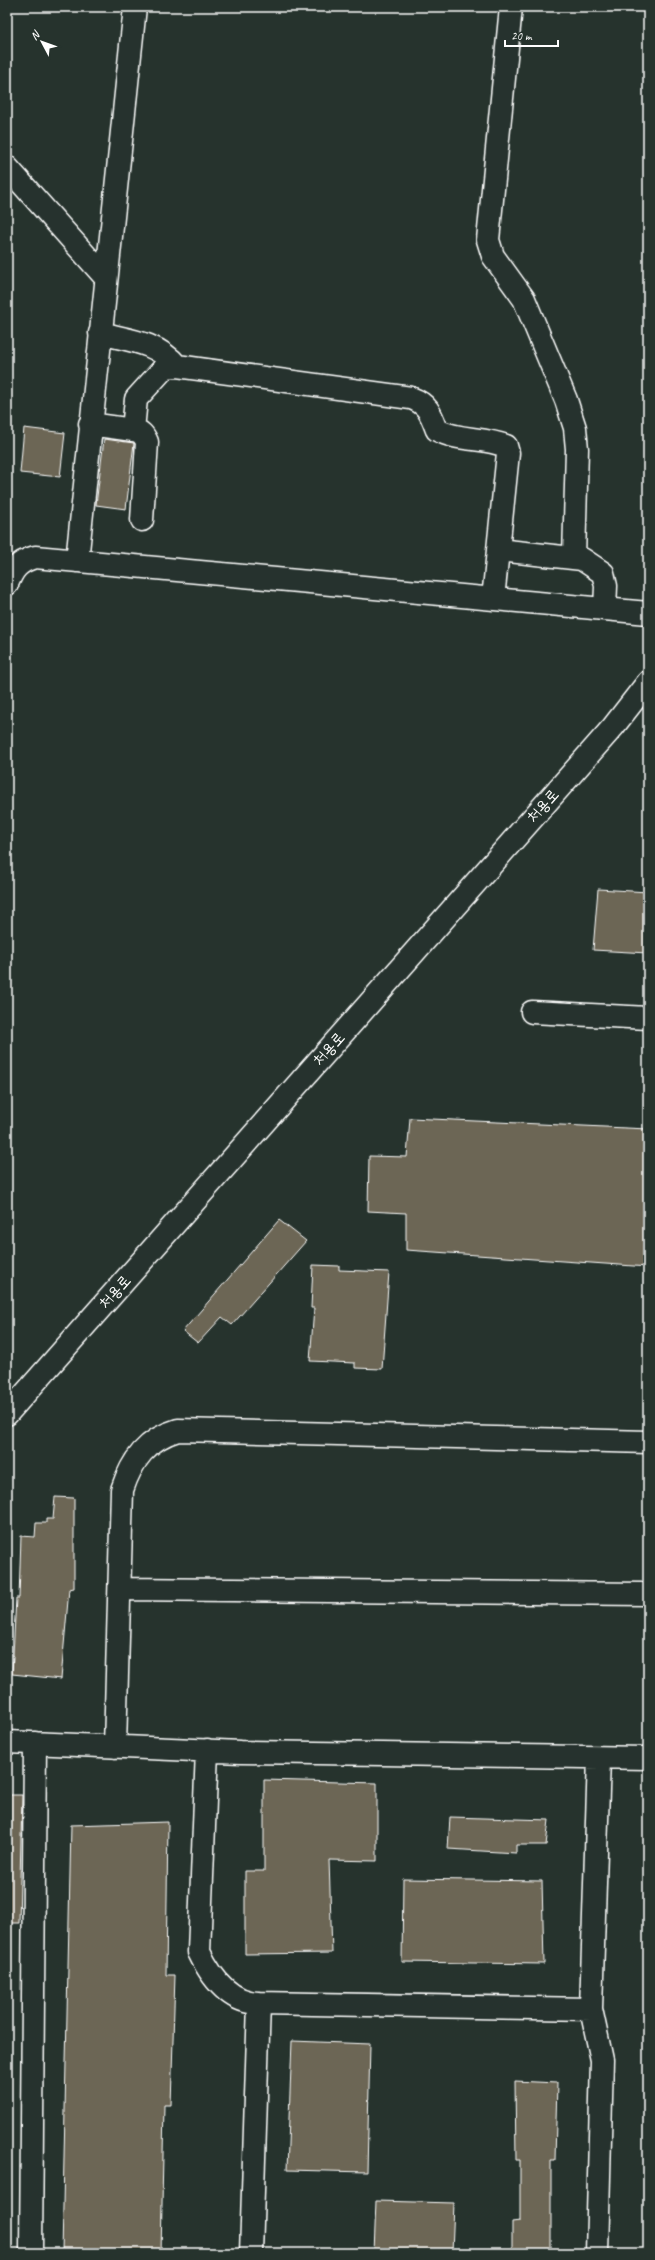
<svg xmlns="http://www.w3.org/2000/svg" width="655" height="2260" font-family="Caveat,'Poor Story',sans-serif">
  <rect width="100%" height="100%" fill="#26332d"/>
  <filter id="ink" filterUnits="userSpaceOnUse"><feTurbulence type="fractalNoise" baseFrequency=".025" numOctaves="2"/><feDisplacementMap in="SourceGraphic" scale="8" xChannelSelector="R" yChannelSelector="G"/><feConvolveMatrix kernelMatrix="1 2 1 2 8 2 1 2 1" color-interpolation-filters="sRGB"/></filter>
  <g filter="url(#ink)">
    <!-- building -->
    <path fill="#6c6654" stroke="#fff" d="M24 428 65 433 60 477 20 473Z
      M104 439 134 443 126 509 96 505Z
      M598 889 648 892V953L593 950Z
      M410 1118 648 1129V1267L406 1250V1213L368 1211 369 1156 407 1157Z
      M279 1220 306 1241 232 1325 222 1317 198 1343 183 1331Z
      M313 1265 339 1266V1270L389 1272 382 1369 355 1368V1363L310 1361 314 1308H311Z
      M55 1497 74 1498V1588L69 1589 61 1679 12 1674 16 1598H19L21 1536 35 1537 36 1523H46V1519H53Z
      M264 1780 377 1783V1861L329 1860 332 1953 245 1954V1871H264Z
      M7 1795H22L19 1923H7Z
      M450 1817 549 1820 546 1845H516V1853L448 1849Z
      M168 1822 166 1975H175L171 2105H164L161 2253H62L71 1825Z
      M403 1879 542 1881 544 1964 402 1962Z
      M292 2041 370 2044 367 2172 287 2170Z
      M515 2081 557 2083 555 2160H551V2253H512V2222L520 2221V2160H516Z
      M376 2201 454 2203 452 2253H374Z"/>
    <g fill="none" stroke-linecap="round" stroke-linejoin="round">
      <defs>
        <path id="minor" d="M511 7 488 240 493 256 524 299 566 400 575 428 577 449 574 558
          M7 167 105 277
          M100 333C128 340 157 342 177 366L411 398C428 404 431 414 437 430 458 441 483 437 506 446L508 453 498 550
          M90 424 133 430 136 399 165 367 177 366
          M133 430C141 431 144 435 147 442L142 520
          M77 561 135 7
          M7 584C13 569 18 562 35 557L648 613
          M493 599 498 550 582 559 603 573 606 586 605 609
          M532 1012 648 1018
          M7 1414 613 727 648 682
          M120 1589 648 1594
          M7 1742 241 1752 648 1758
          M115 1747 122 1490C132 1460 147 1439 178 1430L648 1442
          M207 1750 199 1952C211 1977 229 2003 259 2003L591 2009 599 1758
          M591 2009 602 2060 597 2253
          M31 2253 35 1743
          M251 2253 259 2003"/>
      </defs>
      <!-- minor casing -->
      <use href="#minor" stroke="#fff" stroke-width="25"/>
      <!-- minor -->
      <use href="#minor" stroke="#26332d" stroke-width="22"/>
    </g>
  </g>
  <g text-anchor="middle" dominant-baseline="central" stroke-width="3.5" stroke-linejoin="round" paint-order="stroke">
    <!-- street labels -->
    <g font-size="16" fill="#fff" stroke="#26332d">
      <text transform="translate(543 806) rotate(-49)">처용로</text>
      <text transform="translate(329 1049) rotate(-49)">처용로</text>
      <text transform="translate(115 1292) rotate(-49)">처용로</text>
    </g>
  </g>
  <!-- margin -->
  <rect width="655" height="2260" fill="none" stroke="#26332d" stroke-width="24"/>
  <rect x="12" y="12" width="631" height="2236" fill="none" stroke="#fff" stroke-width="1.5" filter="url(#ink)"/>
  <!-- north arrow -->
  <g transform="translate(42 42) rotate(311)" stroke="#26332d" stroke-width="3" paint-order="stroke">
  <path d="M0-3L7 15L0 10L-7 15Z" fill="#ffffff"/>
  <text y="-6" font-size="11" font-weight="bold" text-anchor="middle" fill="#ffffff">N</text>
  </g>
  <!-- scale -->
  <path d="M505 40v6h53v-6" fill="none" stroke="#ffffff" stroke-width="2"/>
  <text x="511" y="40" font-size="12" fill="#ffffff" stroke="#26332d" stroke-width="3" paint-order="stroke">20 m</text>
</svg>
